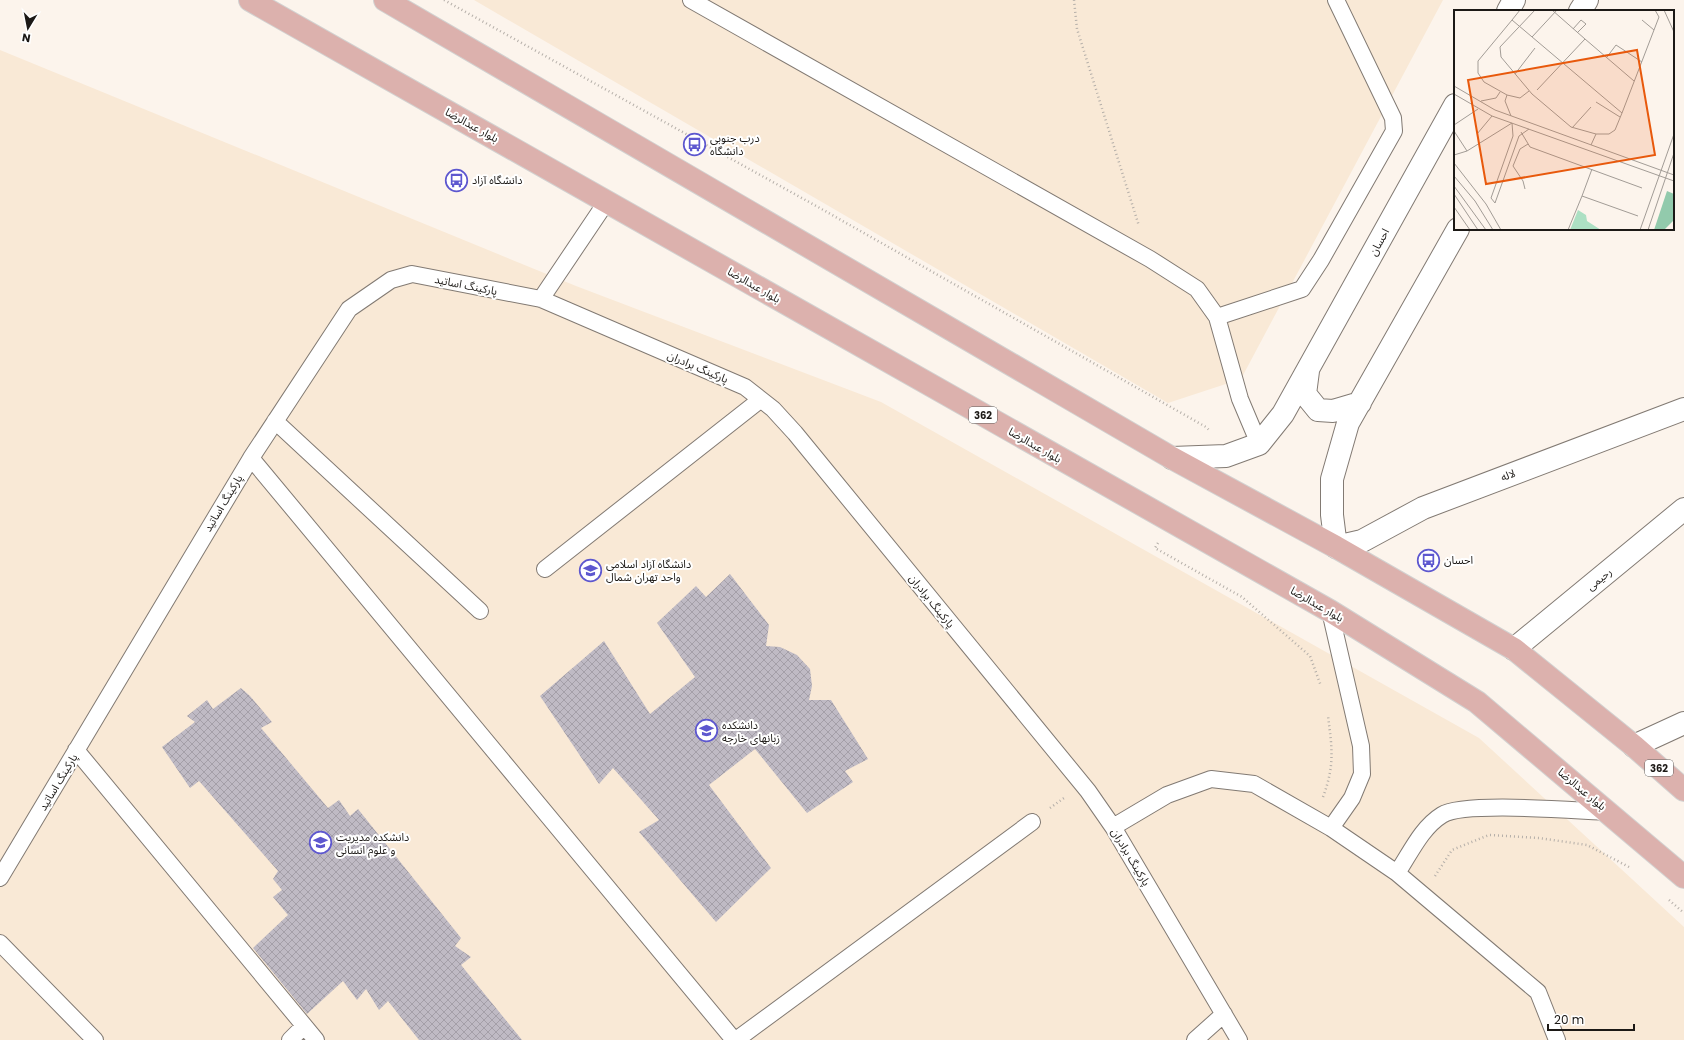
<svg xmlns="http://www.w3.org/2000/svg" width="1684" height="1040" font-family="Poppins,'Noto Sans Arabic',sans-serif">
  <defs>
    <pattern id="building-cross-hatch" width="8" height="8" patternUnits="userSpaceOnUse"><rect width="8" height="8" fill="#bfbac4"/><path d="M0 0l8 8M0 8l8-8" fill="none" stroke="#a49fa8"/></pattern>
  </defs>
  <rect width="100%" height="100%" fill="#fcf4ec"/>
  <!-- education -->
  <path fill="#f9e9d6" d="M474 0H1443L1241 379 1168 403Z
    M0 50 576 286 881 402 1479 738 1684 927V1040H0Z"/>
  <!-- building -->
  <path fill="url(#building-cross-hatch)" d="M730 574 769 625 766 646 780 647 797 655 810 669 812 686 809 700H831L868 759 845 771 853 782 807 813 755 749 709 785 771 868 716 922 639 832 659 820 613 768 599 784 540 696 604 641 650 714 695 677 657 623 696 586 706 597Z
    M241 688 250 696 272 722 261 728 328 808 339 800 350 816 358 809 461 938 455 946 471 957 461 965 522 1040H419L388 1001 379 1010 366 989 357 1000 343 981 307 1014 253 948 288 915 273 897 282 890 273 879 278 871 199 781 190 788 162 747 195 722 187 716 207 700 213 709Z"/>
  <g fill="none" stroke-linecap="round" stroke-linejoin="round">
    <defs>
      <path id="lane" d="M691 0 1150 259 1197 289 1217 317 1240 399 1259 444
        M541 299 607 201
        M1217 317 1302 289 1321 260 1394 131 1393 118 1336 0
        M275 421 480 611
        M251 458 734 1040
        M545 569 760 400
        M1330 611 1361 746 1362 774 1352 798 1331 828
        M76 750 316 1040
        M1113 827 1167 795 1211 779 1254 784 1331 828 1397 873 1538 992 1557 1040
        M1397 873C1410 854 1421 828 1442 815 1464 801 1578 811 1609 812
        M0 878 251 458 349 309 391 280 412 274 541 299 745 387 773 409 795 433 1088 791 1113 827 1239 1040
        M0 943 95 1040
        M290 1040 304 1026
        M736 1040 1032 822
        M1195 1040 1224 1014"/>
      <path id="street" d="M1508 11 1514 0
        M1580 11 1587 0
        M1458 229 1348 423 1332 479V515L1336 547 1362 541 1423 508 1684 409
        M1308 371 1305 394 1318 410 1333 411 1360 403
        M1172 458 1226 456 1259 444 1283 414 1455 105
        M1514 649 1684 509
        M1634 746 1684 723"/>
      <path id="primary" d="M250 0 1330 611 1477 702 1684 877
        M385 0 1172 458 1336 547 1514 649 1634 746 1684 790"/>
    </defs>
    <!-- lane casing -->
    <use href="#lane" stroke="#827a73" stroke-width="18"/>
    <!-- street casing -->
    <use href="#street" stroke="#827a73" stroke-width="24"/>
    <!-- primary casing -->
    <use href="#primary" stroke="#d2d1d0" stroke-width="24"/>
    <!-- path -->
    <path stroke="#b5afa9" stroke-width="2.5" stroke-dasharray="1 3" stroke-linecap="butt" d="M444 0 818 207 1206 427 1209 430
      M1074 0 1077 29 1139 226
      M1158 543 1155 548 1242 597 1310 656 1321 686
      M1323 797C1335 765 1332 748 1328 716
      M1050 808 1064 798
      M1435 876 1452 850 1489 835 1539 838 1587 845 1629 867
      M1669 900 1684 913"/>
    <!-- lane -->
    <use href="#lane" stroke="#fff" stroke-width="16"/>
    <!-- street -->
    <use href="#street" stroke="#fff" stroke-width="22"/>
    <!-- primary -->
    <use href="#primary" stroke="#dcb1ad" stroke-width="22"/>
  </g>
  <!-- icons -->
  <defs>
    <symbol id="bus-ring" viewBox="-11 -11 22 22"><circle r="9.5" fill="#fff" stroke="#5d57cf" stroke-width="1.5"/><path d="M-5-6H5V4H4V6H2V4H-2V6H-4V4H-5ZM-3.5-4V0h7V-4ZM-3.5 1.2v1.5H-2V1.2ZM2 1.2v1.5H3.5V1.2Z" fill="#5d57cf"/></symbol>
    <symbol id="university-ring" viewBox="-11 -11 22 22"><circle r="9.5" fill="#fff" stroke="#5d57cf" stroke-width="1.5"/><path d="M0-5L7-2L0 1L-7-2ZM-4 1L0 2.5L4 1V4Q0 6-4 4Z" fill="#5d57cf"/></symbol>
  </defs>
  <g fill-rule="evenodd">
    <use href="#bus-ring" x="682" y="132" width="25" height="25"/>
    <use href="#bus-ring" x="444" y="168" width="25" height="25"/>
    <use href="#bus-ring" x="1416" y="548" width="25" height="25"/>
    <use href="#university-ring" x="578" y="558" width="25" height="25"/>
    <use href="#university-ring" x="694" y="718" width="25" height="25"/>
    <use href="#university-ring" x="308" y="830" width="25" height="25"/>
  </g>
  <g text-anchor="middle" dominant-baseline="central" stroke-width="4" stroke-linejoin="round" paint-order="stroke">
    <!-- shield labels -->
    <g fill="#fff" stroke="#605e5c" stroke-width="1">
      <rect x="969" y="407" width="28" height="16" rx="3"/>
      <rect x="1645" y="760" width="28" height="16" rx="3"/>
    </g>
    <g font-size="10" font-weight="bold" fill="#1c1916">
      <text x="983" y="415">362</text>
      <text x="1659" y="768">362</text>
    </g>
    <!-- street labels -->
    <g font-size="11" fill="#1c1916" stroke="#fff">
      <text transform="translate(472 125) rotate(29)">بلوار عبدالرضا</text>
      <text transform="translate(1379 242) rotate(-61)">احسان</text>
      <text transform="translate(466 285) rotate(11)">پارکینگ اساتید</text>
      <text transform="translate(754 285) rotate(30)">بلوار عبدالرضا</text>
      <text transform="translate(698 367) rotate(23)">پارکینگ برادران</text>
      <text transform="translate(1035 445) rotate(30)">بلوار عبدالرضا</text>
      <text transform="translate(1508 475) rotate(-21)">لاله</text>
      <text transform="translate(223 503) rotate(-59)">پارکینگ اساتید</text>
      <text transform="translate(1599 579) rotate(-39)">رحیمی</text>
      <text transform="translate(932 601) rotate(51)">پارکینگ برادران</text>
      <text transform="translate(1317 604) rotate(30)">بلوار عبدالرضا</text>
      <text transform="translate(58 782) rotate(-59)">پارکینگ اساتید</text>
      <text transform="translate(1582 789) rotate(40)">بلوار عبدالرضا</text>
      <text transform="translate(1131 857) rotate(59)">پارکینگ برادران</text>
    </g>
    <!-- poi labels -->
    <g font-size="11" fill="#1c1916" stroke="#fff" text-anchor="start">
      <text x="710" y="138">درب جنوبی<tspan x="710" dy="13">دانشگاه</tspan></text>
      <text x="472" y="180">دانشگاه آزاد</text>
      <text x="1444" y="560">احسان</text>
      <text x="606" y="564">دانشگاه آزاد اسلامی<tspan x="606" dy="13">واحد تهران شمال</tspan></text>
      <text x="722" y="725">دانشکده<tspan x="722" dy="13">زبانهای خارجه</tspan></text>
      <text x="336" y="837">دانشکده مدیریت<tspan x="336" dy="13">و علوم انسانی</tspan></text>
    </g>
  </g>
  <!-- overview -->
  <g transform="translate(1454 10)">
    <rect width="220" height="220" fill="#fcf4ec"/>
    <path d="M124 200 132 205 133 211 147 220H116Z" fill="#ace0c3"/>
    <path d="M213 181 220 184V210L210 220H200Z" fill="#92caac"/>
    <path fill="none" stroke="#a29c96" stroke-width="1" d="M81 0 46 37 47 47 78 84 117 117 142 124H155L161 120 168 103 205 7 201 0M98 0 131 29M210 0 220 22M58 10 66 0M188 10 200 20M119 19 127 10 132 14 123 23M78 27 103 0M153 47 162 35 188 52M61 64 81 38M0 76 41 100 220 165M83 80 131 29 180 71M75 81 66 88 53 85 30 72 24 63V51L58 10 168 103M0 84 38 106 220 171M53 85 51 91 57 106M27 91 42 88 46 82M142 92 166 107M0 115 24 99M118 118 137 97M0 121 13 141M67 122 76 137 188 178M23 124 38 106M137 135 142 124M0 145 13 141 58 113 59 126 37 188 41 193 65 126 75 119M0 153 32 194 47 220M0 166 21 191 39 220M0 176 32 220M71 179 69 171 59 156 66 139 74 134M0 184 24 220M128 186 138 159M0 197 16 220M114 220 128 186 184 206M186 220 220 124M194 220 220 143"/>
    <path fill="#e8590c" fill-opacity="0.15" stroke="#e8590c" stroke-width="2" d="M183 40 201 145 32 174 14 70Z"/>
    <rect width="220" height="220" fill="none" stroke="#1c1916" stroke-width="2"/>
  </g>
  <!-- north arrow -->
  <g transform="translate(28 28) rotate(190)" stroke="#ffffff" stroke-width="3" paint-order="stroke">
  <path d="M0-3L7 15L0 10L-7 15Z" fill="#1c1916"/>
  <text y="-6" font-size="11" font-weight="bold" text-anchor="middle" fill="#1c1916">N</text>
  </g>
  <!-- scale -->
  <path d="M1548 1024v6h86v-6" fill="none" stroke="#1c1916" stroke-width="2"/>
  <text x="1554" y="1024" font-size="12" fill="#1c1916" stroke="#ffffff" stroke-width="3" paint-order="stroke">20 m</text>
</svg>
